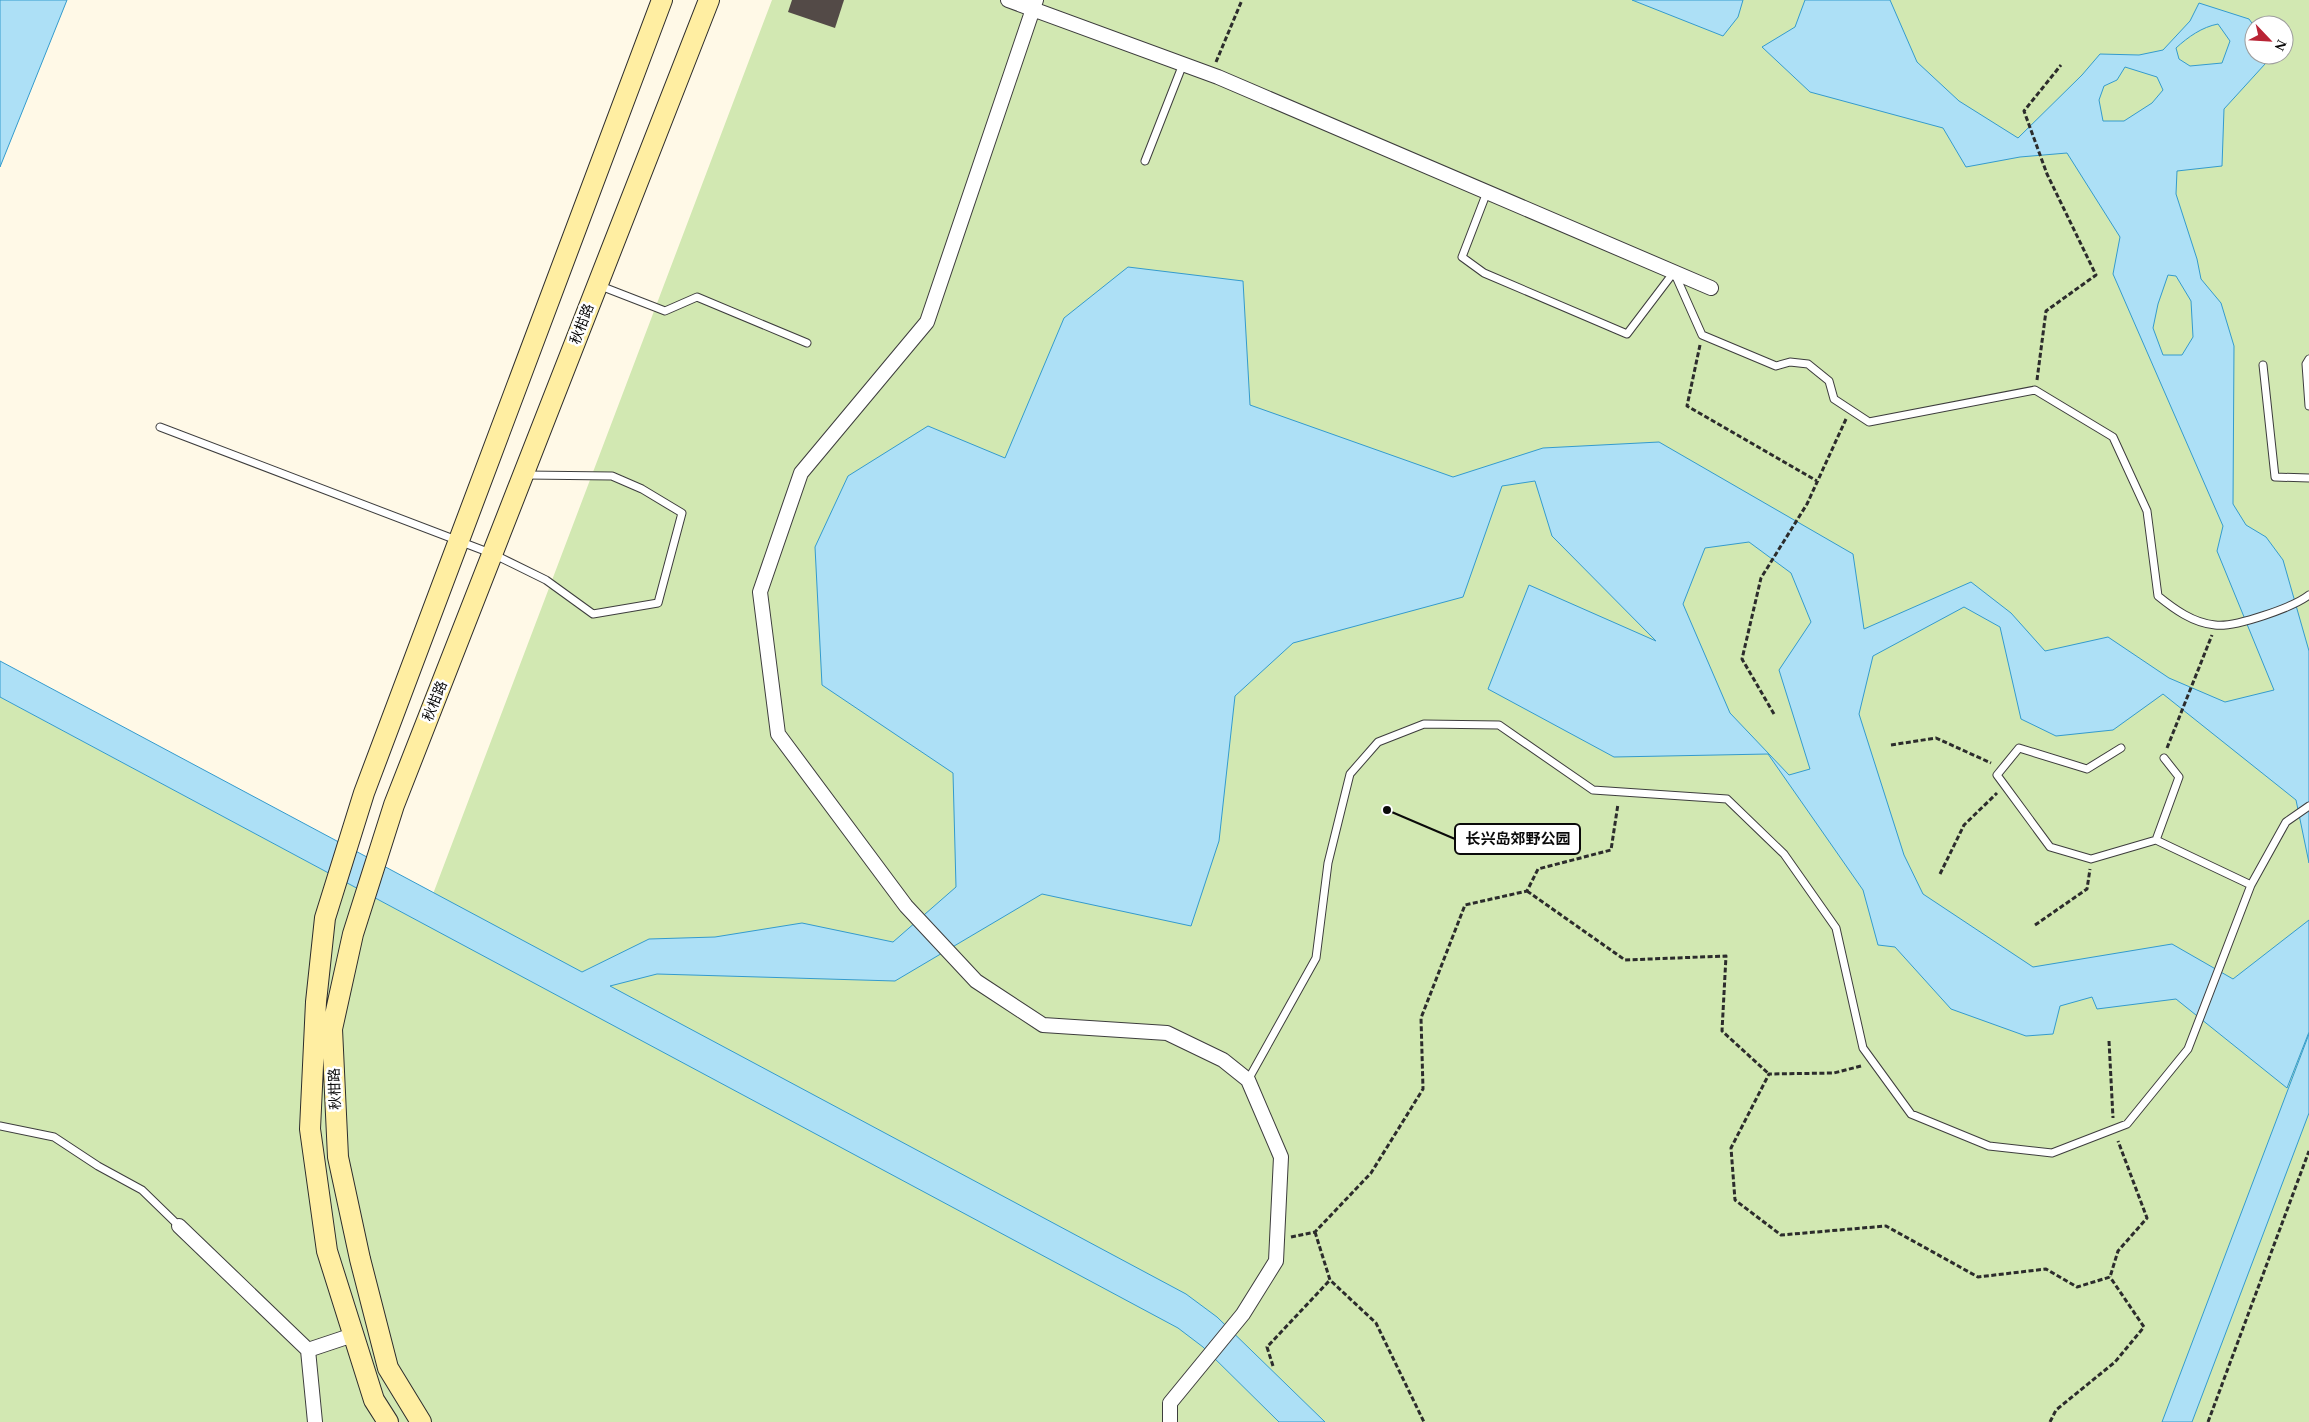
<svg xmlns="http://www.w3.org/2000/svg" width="2309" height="1422" font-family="'Times New Roman','Noto Sans SC',serif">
  <rect width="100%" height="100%" fill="#fff9e7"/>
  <!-- green -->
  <path fill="#d2e8b2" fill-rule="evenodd" d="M772 0H2309V1422H0V697L422 923ZM2254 25H2284V55H2254Z"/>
  <!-- water -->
  <path fill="#ade0f6" stroke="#349bcd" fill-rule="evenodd" d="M0 0H67L0 167Z
    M1632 0H1743L1738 17 1723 36Z
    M1805 0H1890L1917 62 1959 101 2018 138 2082 75 2100 54 2139 55 2163 50 2190 21 2199 3 2249 19 2254 26V55H2264L2265 64 2224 109 2222 166 2177 171 2176 194 2197 259 2201 279 2221 303 2234 346 2233 504 2246 525 2266 537 2283 560 2309 651V863L2296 800 2163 694 2113 730 2056 736 2021 719 2000 627 1964 607 1873 656 1859 714 1904 855 1923 894 2033 967 2172 944 2233 979 2309 920V1032L2287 1088 2176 999 2097 1009 2092 997 2060 1006 2053 1034 2026 1036 1951 1009 1895 947 1878 945 1863 890 1768 754 1614 757 1488 689 1529 585 1656 641 1552 536 1535 481 1502 486 1463 597 1293 643 1235 696 1219 841 1191 926 1042 894 895 981 657 974 610 986 1186 1294 1217 1317 1325 1422H1279L1203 1347 1178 1328 0 697V661L582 972 649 939 715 937 802 923 893 942 956 887 953 773 822 685 815 547 848 476 928 426 1005 458 1064 318 1128 267 1243 281 1250 405 1453 477 1543 448 1659 442 1853 554 1864 629 1971 582 2011 613 2045 651 2108 637 2169 678 2225 702 2274 690 2217 551 2223 526 2113 274 2120 237 2067 153 2020 157 1966 167 1943 128 1810 92 1762 47 1795 27ZM2218 24 2230 41 2222 63 2190 66 2179 59 2176 48C2188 37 2202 27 2218 24ZM2125 67 2157 77 2163 90 2152 103 2124 121H2103L2099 100 2104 86 2117 80ZM2168 275 2176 276 2191 301 2193 337 2182 355H2163L2153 328 2158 304ZM1749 542 1791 573 1811 622 1779 670 1810 769 1789 775 1730 713 1683 604 1705 548Z
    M2309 1034V1113L2192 1422H2162Z"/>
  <!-- building -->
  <path fill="#534a47" d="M792 0H844L835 28 788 12Z"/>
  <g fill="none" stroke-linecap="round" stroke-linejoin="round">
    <defs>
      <path id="lane" d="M1145 161 1183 64
        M1487 192 1462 257 1484 273 1627 334 1674 272 1702 335 1776 366 1790 362 1808 364 1829 381 1834 399 1869 422 2035 390 2113 437 2147 511 2158 596C2174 609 2193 623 2215 625 2234 628 2294 607 2309 595
        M598 285 665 311 697 297 807 343
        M2309 359 2306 364 2309 406
        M2263 365 2275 477 2309 478
        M160 427 493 554 546 580 593 614 658 603 682 513 642 489 612 476 526 475
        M2121 748 2087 769 2019 748 1997 775 2050 847 2091 859 2156 840 2179 777 2164 758
        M2156 840 2251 885
        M1248 1080 1316 958 1328 863 1350 774 1378 742 1424 724 1499 725 1593 790 1727 799 1784 854 1836 928 1863 1048 1911 1114 1989 1146 2052 1153 2127 1124 2188 1049 2251 885 2286 822 2309 806
        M0 1126 54 1137 98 1166 142 1190 179 1226"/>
      <path id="street" d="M1008 0 1218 77 1711 288
        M1036 0 927 322 801 473 760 592 778 734 906 906 976 981 1043 1025 1167 1033 1223 1060 1248 1080 1281 1157 1276 1261 1243 1314 1170 1403V1422
        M179 1226 308 1350 353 1335
        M308 1350 315 1422"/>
      <path id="secondary" d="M388 1422 374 1400 327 1251 310 1129 316 1002 325 918 364 793 662 0
        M421 1422 388 1368 360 1259 338 1157 332 1029 353 934 394 805 709 0"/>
    </defs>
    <!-- lane casing -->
    <use href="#lane" stroke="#3d3d3d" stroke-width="9"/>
    <!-- street casing -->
    <use href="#street" stroke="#3d3d3d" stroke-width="16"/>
    <!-- secondary casing -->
    <use href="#secondary" stroke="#2c2c2c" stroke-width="22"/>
    <!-- path -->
    <path stroke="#2c2c2c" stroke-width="3" stroke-dasharray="5 2.5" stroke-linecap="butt" d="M1216 62 1242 0
      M1700 345 1687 406 1817 481
      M2037 380 2046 311 2096 275 2047 174 2024 111 2061 65
      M1774 714 1742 659 1761 578 1807 504 1846 419
      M1891 745 1936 738 1991 763
      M2167 748 2212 635
      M1940 874 1964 825 1997 793
      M1527 891 1625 960 1726 956 1722 1031 1769 1074
      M2035 925 2087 889 2090 869
      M2109 1041 2113 1118
      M1861 1066 1834 1073 1769 1074 1731 1148 1735 1200 1781 1235 1886 1226 1978 1277 2046 1269 2077 1287 2110 1277 2118 1251 2147 1218 2118 1141
      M1315 1232 1330 1280 1376 1323 1424 1422
      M1291 1237 1315 1232 1371 1173 1423 1089 1421 1018 1465 905 1527 891 1538 869 1611 850 1618 804
      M1273 1366 1267 1347 1330 1280
      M2050 1422 2056 1410 2115 1362 2144 1327 2110 1277
      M2208 1422 2309 1151"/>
    <!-- lane -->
    <use href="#lane" stroke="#fff" stroke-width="7"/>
    <!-- street -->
    <use href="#street" stroke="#fff" stroke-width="14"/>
    <!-- secondary -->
    <use href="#secondary" stroke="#ffeea2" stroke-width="20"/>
  </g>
  <g text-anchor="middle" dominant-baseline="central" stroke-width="5" stroke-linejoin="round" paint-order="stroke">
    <!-- street labels -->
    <g font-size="14" fill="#0a0a0a" stroke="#fff">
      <text transform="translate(582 324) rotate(-69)">秋柑路</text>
      <text transform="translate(435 701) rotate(-68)">秋柑路</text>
      <text transform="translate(335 1089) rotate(-92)">秋柑路</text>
    </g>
  </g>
  <!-- callouts -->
  <path fill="none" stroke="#0a0a0a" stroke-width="2" d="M1387 810L1455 839"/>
  <circle fill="#0a0a0a" stroke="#fff" stroke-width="2" cx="1387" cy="810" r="5"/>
  <rect fill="#fff" stroke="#0a0a0a" stroke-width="2" x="1455" y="824" width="125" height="30" rx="5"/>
  <g font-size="15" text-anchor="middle" font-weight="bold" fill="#0a0a0a">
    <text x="1518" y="844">长兴岛郊野公园</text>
  </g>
  <!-- north arrow -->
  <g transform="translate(2269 40) rotate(115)"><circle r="24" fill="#ffffff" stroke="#9d9d9d"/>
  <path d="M0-4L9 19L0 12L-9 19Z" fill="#b92435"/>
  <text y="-8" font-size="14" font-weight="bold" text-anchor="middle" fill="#0a0a0a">N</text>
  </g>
</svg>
